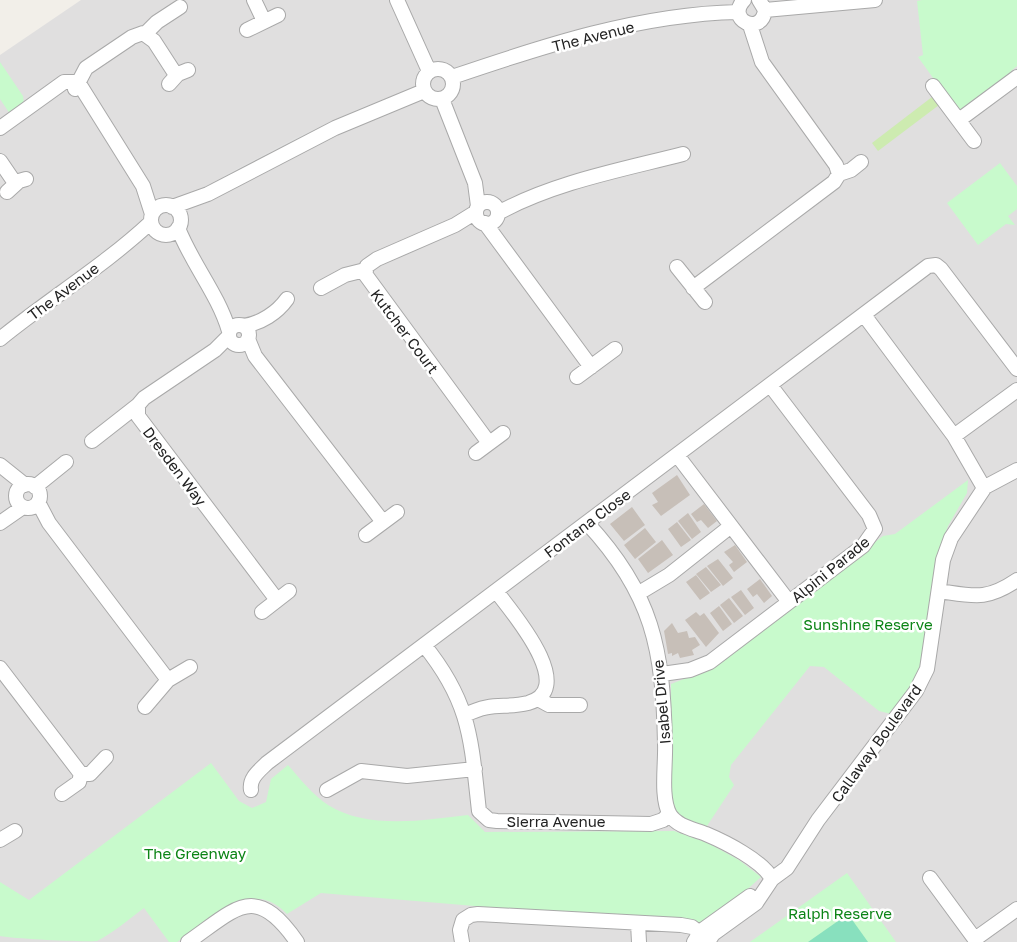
<svg xmlns="http://www.w3.org/2000/svg" width="1017" height="942" font-family="'Golos Text',sans-serif">
  <rect width="100%" height="100%" fill="#f2efe9"/>
  <!-- residential -->
  <path fill="#e0dfdf" d="M81 0H1017V942H0V55Z"/>
  <!-- grass -->
  <path fill="#cdebb0" d="M932 97 939 105 878 151 872 143Z"/>
  <!-- park -->
  <path fill="#c8facc" d="M922 0H1017V66L1011 71V76L971 101 970 107 963 110 954 107 918 57 923 55 917 1Z
    M0 62 23 96 24 105 10 114 0 99Z
    M1000 163 1017 186V209L1008 216 1015 225 1006 224 978 245 947 203Z
    M968 480 967 493 948 526 940 548 921 672 895 715 879 711 824 667 810 666 731 765 729 777 734 785 705 829 672 812 671 684 707 670 883 536 895 534Z
    M211 763 239 801 252 808 266 802 271 779 288 765C300 779 313 795 328 805 368 830 424 820 468 815L485 832 674 831 708 843 739 860 761 877 722 912 699 925 321 893 287 914C251 875 210 920 177 942H169L144 908C129 919 113 933 97 941 80 942 17 939 0 936V882L29 900Z
    M847 873 896 942H750Z"/>
  <!-- pitch -->
  <path fill="#88e0be" d="M848 914 868 942H808Z"/>
  <!-- parking -->
  <path fill="#e2e2e2" d="M367 105 368 108 224 179 223 176 295 138Z"/>
  <!-- building -->
  <path fill="#c7bfb8" d="M677 475 690 495 661 516 652 505 658 502 652 493Z
    M704 504 717 521 708 528 701 520 697 522 691 514Z
    M632 507 645 525 624 541 610 524Z
    M688 513 701 532 692 539 678 521Z
    M677 522 691 540 681 547 668 529Z
    M645 528 656 542 635 559 624 545Z
    M662 540 673 555 648 573 638 559Z
    M735 545 747 562 734 572 729 565 733 562 724 552Z
    M718 559 733 578 723 586 707 566Z
    M706 567 721 585 711 592 696 574Z
    M696 575 710 593 700 600 686 582Z
    M760 579 772 596 764 603 757 594 753 597 747 589Z
    M741 590 754 608 745 615 731 597Z
    M729 598 743 616 734 623 720 605Z
    M719 606 732 624 723 631 710 613Z
    M696 612 700 616 704 613 719 633 706 647 685 620Z
    M672 623 678 633 687 631 689 638 695 637 700 645 692 650 694 655 680 658 678 653 672 656V653L668 654 664 631Z"/>
  <g fill="none" stroke-linecap="round" stroke-linejoin="round">
    <defs>
      <path id="minor" d="M254 0 264 21
        M397 0 429 71
        M744 0C725 20 762 37 765 10L759 0
        M765 10 875 0
        M247 30 278 15
        M146 33 157 22 180 7
        M423 84a15 15 0 1 1 30 0a15 15 0 1 1-30 0Z
        M452 77C543 46 640 14 738 12
        M169 84 178 74 188 70
        M933 86 974 141
        M75 89 86 68 132 37 143 33 154 41 176 75
        M442 99 475 183 478 206
        M959 120 1017 77
        M0 128 64 82H78L143 186 152 214
        M0 161 15 183
        M839 174 851 170 861 162
        M7 192 19 181 26 179
        M476 213a11 11 0 1 1 22 0a11 11 0 1 1-22 0Z
        M151 220a15 15 0 1 1 30 0a15 15 0 1 1-30 0Z
        M172 207 208 194 335 128 424 91
        M476 212 455 225 377 259 367 266 365 274 489 443
        M498 213C555 182 621 170 683 154
        M485 223 591 367
        M178 228C192 264 218 294 229 331
        M677 267 705 302
        M321 288 345 275 365 270
        M693 288 834 182 839 174 836 165 762 62 750 25
        M864 315 954 436 984 488
        M229 335a10 10 0 1 1 20 0a10 10 0 1 1-20 0Z
        M244 326C261 323 277 313 287 299
        M229 336 215 350 144 398 138 405V416L277 600
        M0 339C49 299 105 265 151 222
        M248 339 255 356 383 522
        M577 377 615 349
        M954 436 1017 390
        M92 441 138 405
        M476 453 503 433
        M677 455 789 602
        M0 465 25 485
        M16 496a12 12 0 1 1 24 0a12 12 0 1 1-24 0Z
        M35 487 66 462
        M38 502 49 523 168 680
        M0 523 23 507
        M587 523C653 594 663 649 665 743 666 764 660 797 670 815 678 827 694 829 706 834 725 842 763 861 772 879
        M366 535 397 512
        M939 591C974 596 986 601 1017 580
        M639 593 669 575 731 526
        M262 612 289 591
        M424 645C471 703 471 740 479 811L489 820 497 821 651 824 663 820 669 814
        M0 668 81 774H90L106 757
        M662 674 690 670 710 662 863 546 875 529 869 515 770 385
        M538 699 549 705H580
        M145 707 168 680 190 667
        M465 715C493 701 503 709 528 703 579 689 511 611 496 591
        M251 790C249 778 259 771 267 763L928 266 936 265 941 269 1017 369
        M327 790 361 771 407 776 475 769
        M62 794 79 782 81 774
        M0 840 15 831
        M930 878 977 942
        M638 923 639 942
        M975 939 1017 909
        M188 942C237 908 255 882 297 942
        M462 942 460 930 463 920 471 915 478 914 681 925 692 927 709 940
        M694 942 701 931 750 896
        M708 942 713 934 756 903 772 879 787 868 818 820 916 691 927 669 943 560 951 538 985 487 1017 470"/>
    </defs>
    <!-- minor casing -->
    <use href="#minor" stroke="#a9a9a9" stroke-width="16"/>
    <!-- minor -->
    <use href="#minor" stroke="#fff" stroke-width="14"/>
  </g>
  <g text-anchor="middle" dominant-baseline="central" stroke-width="5" stroke-linejoin="round" paint-order="stroke">
    <!-- street labels -->
    <g font-size="15" fill="#222" stroke="#fff">
      <text transform="translate(593 36) rotate(-14)">The Avenue</text>
      <text transform="translate(63 291) rotate(-37)">The Avenue</text>
      <text transform="translate(405 331) rotate(53)">Kutcher Court</text>
      <text transform="translate(175 466) rotate(53)">Dresden Way</text>
      <text transform="translate(587 523) rotate(-37)">Fontana Close</text>
      <text transform="translate(830 569) rotate(-39)">Alpini Parade</text>
      <text transform="translate(661 702) rotate(-95)">Isabel Drive</text>
      <text transform="translate(876 743) rotate(-54)">Callaway Boulevard</text>
      <text x="556" y="821">Sierra Avenue</text>
    </g>
    <!-- park labels -->
    <g font-size="15" fill="#0c8416" stroke="#fff">
      <text x="868" y="624">Sunshine Reserve</text>
      <text x="195" y="853">The Greenway</text>
      <text x="840" y="913">Ralph Reserve</text>
    </g>
  </g>
</svg>
